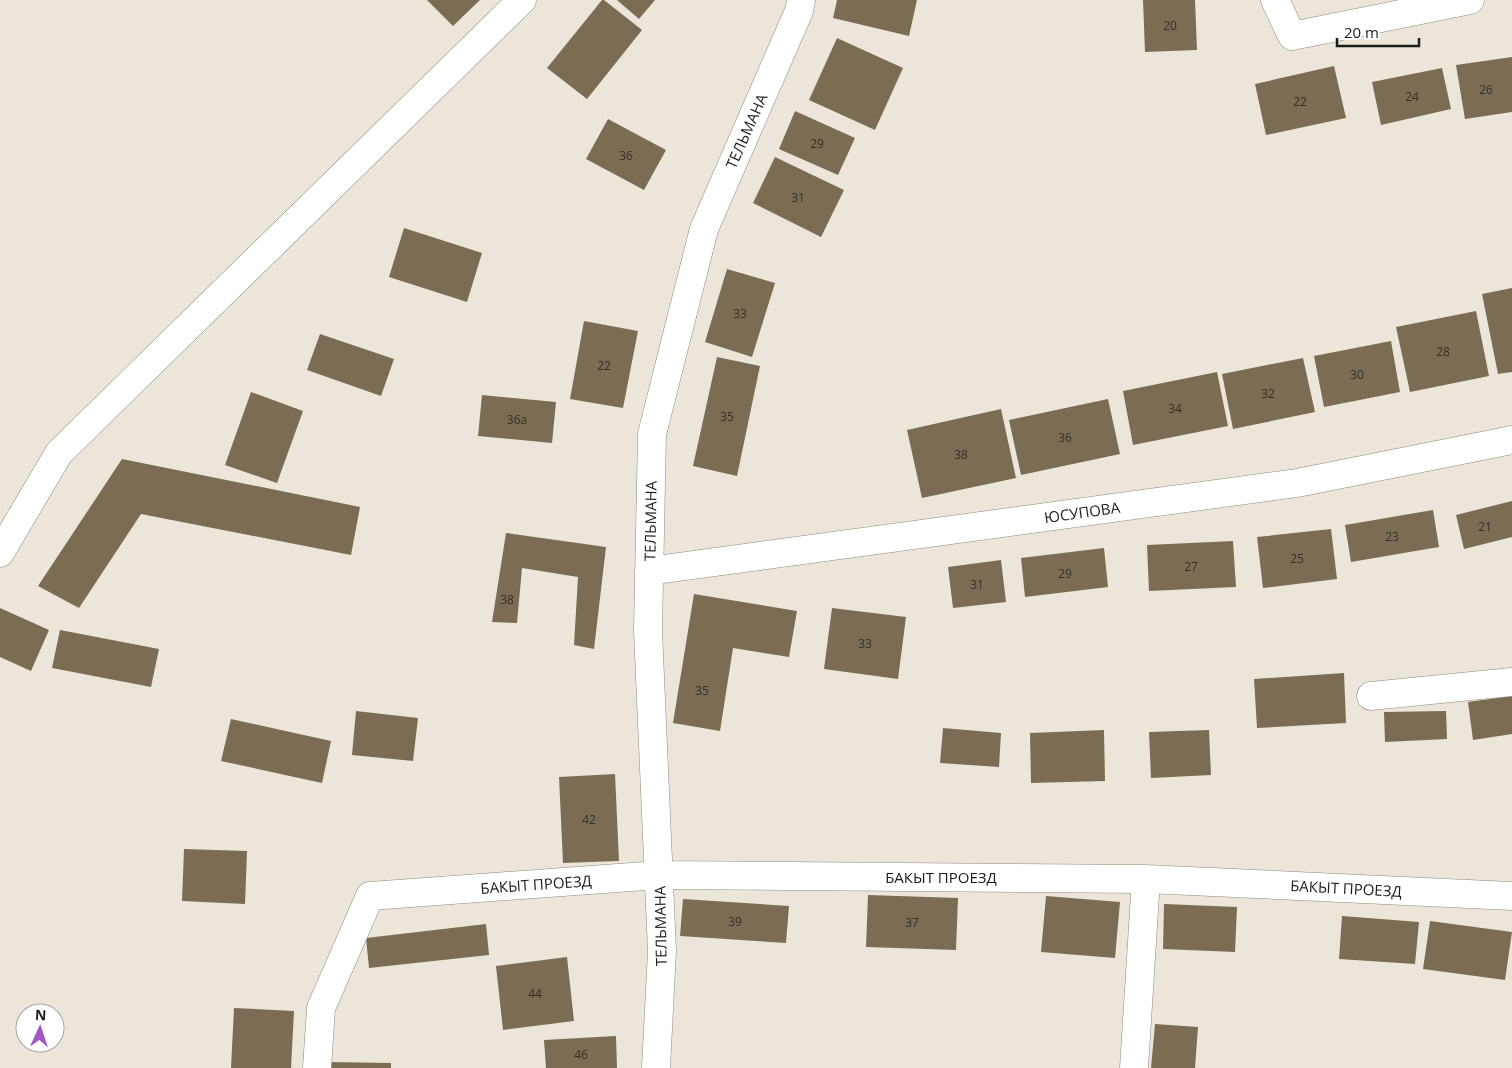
<svg xmlns="http://www.w3.org/2000/svg" width="1512" height="1068" font-family="'Open Sans',sans-serif">
  <rect width="100%" height="100%" fill="#ece6da"/>
  <!-- building -->
  <path fill="#7b6d53" d="M427 0H480L453 26Z
    M602 0H604L642 30 587 99 547 68Z
    M617 0H655L639 19Z
    M837 0H917L909 36 833 18Z
    M1143 0H1195L1197 50 1145 52Z
    M837 38 903 68 875 130 809 100Z
    M1512 57V112L1465 119 1456 65Z
    M1334 66 1346 118 1266 135 1255 84Z
    M1442 68 1451 109 1381 125 1372 82Z
    M795 111 855 138 838 175 779 149Z
    M608 119 666 150 644 190 586 159Z
    M775 157 844 190 821 237 753 203Z
    M404 228 482 253 467 302 389 277Z
    M727 269 775 283 752 357 705 342Z
    M1512 288V372L1498 374 1482 294Z
    M1476 311 1489 376 1410 392 1396 327Z
    M584 321 638 331 623 408 570 399Z
    M320 334 394 359 381 396 307 370Z
    M1391 341 1400 392 1324 407 1314 356Z
    M717 357 760 366 737 476 693 466Z
    M1303 358 1315 412 1233 429 1222 374Z
    M1217 372 1228 426 1133 445 1123 391Z
    M251 392 303 411 277 483 225 465Z
    M482 395 556 402 552 443 478 436Z
    M1108 399 1120 454 1021 475 1009 420Z
    M1001 409 1016 478 922 498 907 430Z
    M122 459 360 507 351 555 141 514 79 608 38 586Z
    M1512 501V537L1464 549 1456 515Z
    M1433 510 1439 547 1351 562 1345 525Z
    M1331 529 1337 579 1263 588 1257 537Z
    M506 533 606 547 594 649 574 645 578 577 522 568 517 623 492 622Z
    M1233 541 1236 587 1149 591 1147 545Z
    M1104 548 1108 587 1025 597 1021 558Z
    M1001 560 1006 602 953 608 948 567Z
    M694 594 797 611 789 657 733 648 720 731 673 723Z
    M0 608 49 630 31 671 0 657Z
    M832 608 906 617 898 679 824 669Z
    M60 630 159 649 151 687 52 668Z
    M1344 673 1346 723 1257 728 1254 679Z
    M1512 696V734L1473 740 1468 702Z
    M356 711 418 718 413 761 352 755Z
    M1446 711 1447 739 1385 742 1384 712Z
    M231 719 331 741 322 783 221 761Z
    M943 728 1001 733 999 767 940 763Z
    M1104 730 1105 781 1031 783 1030 733Z
    M1209 730 1211 775 1151 778 1149 732Z
    M615 774 619 861 563 863 559 777Z
    M184 849 247 851 245 904 182 901Z
    M868 895 958 898 956 950 866 947Z
    M1046 896 1120 902 1115 958 1041 952Z
    M683 899 789 906 786 943 680 936Z
    M1164 904 1237 907 1235 952 1163 949Z
    M1342 916 1419 922 1415 964 1339 959Z
    M1430 921 1512 932 1505 980 1423 969Z
    M486 924 489 955 369 968 366 938Z
    M567 957 574 1021 503 1030 496 966Z
    M234 1008 294 1011 291 1068H231Z
    M1155 1024 1198 1027 1195 1068H1151Z
    M616 1036 617 1068H546L544 1040Z
    M327 1062 391 1063V1068H327Z"/>
  <g fill="none" stroke-linecap="round" stroke-linejoin="round">
    <defs>
      <path id="minor" d="M1275 0 1292 36 1470 0
        M0 553 59 453 522 0
        M649 571 1297 483 1512 440
        M1371 696 1512 682
        M317 1068 321 1008 370 896 659 875 1146 879 1512 896
        M656 1068 662 951 648 631 652 434 704 229 799 11 801 0
        M1134 1068 1146 879"/>
    </defs>
    <!-- minor casing -->
    <use href="#minor" stroke="#8e887e" stroke-width="29"/>
    <!-- minor -->
    <use href="#minor" stroke="#fff" stroke-width="28"/>
  </g>
  <g text-anchor="middle" dominant-baseline="central" stroke-width="4" stroke-linejoin="round" paint-order="stroke">
    <!-- number labels -->
    <g font-size="12" fill="#343026">
      <text x="1170" y="25">20</text>
      <text x="1486" y="89">26</text>
      <text x="1412" y="96">24</text>
      <text x="1300" y="101">22</text>
      <text x="817" y="143">29</text>
      <text x="626" y="155">36</text>
      <text x="798" y="197">31</text>
      <text x="740" y="313">33</text>
      <text x="1443" y="351">28</text>
      <text x="604" y="365">22</text>
      <text x="1357" y="374">30</text>
      <text x="1268" y="393">32</text>
      <text x="1175" y="408">34</text>
      <text x="727" y="416">35</text>
      <text x="517" y="419">36а</text>
      <text x="1065" y="437">36</text>
      <text x="961" y="454">38</text>
      <text x="1485" y="526">21</text>
      <text x="1392" y="536">23</text>
      <text x="1297" y="558">25</text>
      <text x="1191" y="566">27</text>
      <text x="1065" y="573">29</text>
      <text x="977" y="584">31</text>
      <text x="507" y="599">38</text>
      <text x="865" y="643">33</text>
      <text x="702" y="690">35</text>
      <text x="589" y="819">42</text>
      <text x="735" y="921">39</text>
      <text x="912" y="922">37</text>
      <text x="535" y="993">44</text>
      <text x="581" y="1054">46</text>
    </g>
    <!-- street labels -->
    <g font-size="15" fill="#1d1b17" stroke="#fff">
      <text transform="translate(746 131) rotate(-66)">ТЕЛЬМАНА</text>
      <text transform="translate(1082 512) rotate(-8)">ЮСУПОВА</text>
      <text transform="translate(650 521) rotate(-89)">ТЕЛЬМАНА</text>
      <text x="941" y="877">БАКЫТ ПРОЕЗД</text>
      <text transform="translate(536 884) rotate(-4)">БАКЫТ ПРОЕЗД</text>
      <text transform="translate(1346 888) rotate(3)">БАКЫТ ПРОЕЗД</text>
      <text transform="translate(660 926) rotate(-91)">ТЕЛЬМАНА</text>
    </g>
  </g>
  <!-- north arrow -->
  <g transform="translate(40 1028) rotate(3)"><circle r="24" fill="#ffffff" stroke="#a5a4a2"/>
  <path d="M0-4L9 19L0 12L-9 19Z" fill="#a256c8"/>
  <text y="-8" font-size="14" font-weight="bold" text-anchor="middle" fill="#1d1b17">N</text>
  </g>
  <!-- scale -->
  <path d="M1337 38v8h82v-8" fill="none" stroke="#1d1b17" stroke-width="2.5"/>
  <text x="1344" y="38" font-size="15" fill="#1d1b17" stroke="#ffffff" stroke-width="4" paint-order="stroke">20 m</text>
</svg>
